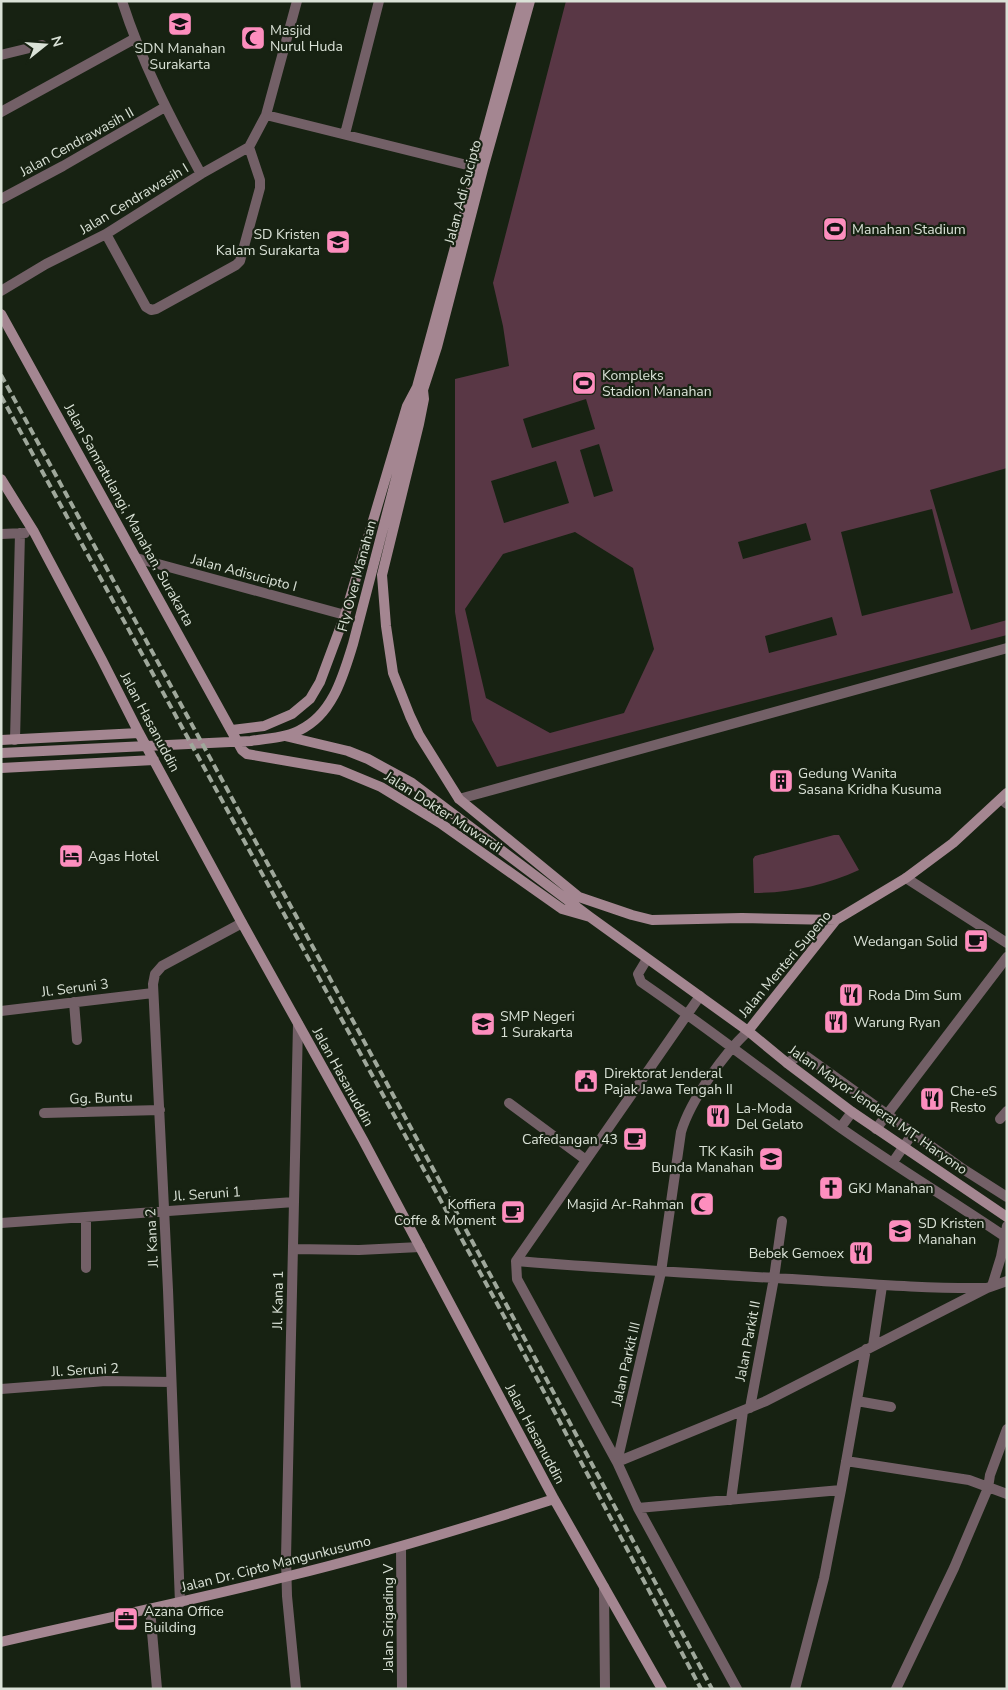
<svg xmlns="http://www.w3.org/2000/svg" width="1008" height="1690" font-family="'Nunito Sans',sans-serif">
  <rect width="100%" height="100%" fill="#172212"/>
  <!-- green -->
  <path fill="#593745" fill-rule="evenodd" d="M566 1H1007V468L930 490 971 630 1007 620V635L497 767 472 720 455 612V379L509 366 503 326 493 283ZM586 399 595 429 532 448 523 419ZM599 444 613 491 594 497 580 450ZM556 461 569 503 504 523 491 481ZM932 509 953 593 862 616 841 532ZM806 523 811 540 743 559 738 542ZM575 532 633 568 654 649 624 713 550 733 486 698 465 609 503 554ZM832 617 837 635 769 653 765 636Z
    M834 835H839L859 870C826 885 791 893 754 893L753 859 755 856Z"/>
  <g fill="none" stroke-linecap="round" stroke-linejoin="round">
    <!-- street -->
    <path stroke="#736067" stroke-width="10" d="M122 1C142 63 170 117 201 174
      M1 55 42 45
      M1 112 134 39
      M266 115 467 165
      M345 134 379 1
      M1 199 63 166 165 107
      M106 234 146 307 151 310 156 309 236 265 240 261 260 188V180L249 147
      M1 291 46 264 106 234 201 174 249 147 266 115 297 1
      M1 534 25 533
      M136 558 345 615
      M15 740 20 533
      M459 799 1007 648
      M1001 799 1007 804
      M906 878 1007 943
      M647 959 638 974 641 982C708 1028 772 1078 838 1126 893 1165 951 1200 1007 1238
      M700 996 516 1261 517 1279 617 1462 638 1508 737 1689
      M74 1002 77 1040
      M1 1011 153 993
      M787 1063 797 1057 806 1056 963 1169 1007 1197
      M509 1103 586 1160
      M44 1113 160 1110
      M1000 1119 1007 1111
      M841 1127 852 1112
      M876 1129 1007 957
      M893 1162 913 1133
      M1 1223 294 1202
      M293 1249 359 1250 420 1247
      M516 1261C602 1268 688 1273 774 1278 846 1282 916 1289 987 1288
      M86 1268V1217
      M992 1286 1001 1257 1007 1226
      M873 1346 882 1286
      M1 1389 106 1381 171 1382
      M857 1401 891 1407
      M750 1408 774 1278 782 1221
      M846 1461 969 1480 1007 1494
      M617 1462 661 1272 681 1132C691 1099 724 1054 748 1031
      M617 1462 766 1401 987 1288 1007 1281
      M731 1500 743 1411
      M638 1508 841 1490
      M401 1547 402 1689
      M604 1587 605 1689
      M180 1603 168 1290 153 984 155 974 162 966 242 923
      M150 1609 157 1689
      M296 1689 287 1596 286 1558 298 1024
      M795 1689 824 1578 841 1490 866 1349
      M896 1689 954 1568 988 1488 990 1475 1007 1429"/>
    <!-- secondary -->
    <path stroke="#a48691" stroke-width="10" d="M1 314 242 750 247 754 340 770 381 787 440 823 562 909 590 917
      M423 390 424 399 419 424 382 575 386 626 393 673 410 716 419 735 459 799 579 897 632 915 652 920 742 918 836 920
      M417 393V387L522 1
      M1 479 34 532 102 660 139 733 242 923 363 1140 554 1499 662 1689
      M232 730 264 726 292 714 310 699 320 682 345 615 407 406 417 387
      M285 736 348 751 368 759 412 783 590 917 748 1031 787 1063 852 1112 1007 1217
      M1 740 139 733
      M1 753 251 741C267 738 286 738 300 730 333 714 343 676 353 644L417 398 423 390 437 347 483 169 530 1
      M1 768 154 760
      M748 1031 836 920 906 878 953 843 1007 793
      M1 1642C96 1620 191 1601 285 1577 376 1555 465 1528 554 1499"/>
    <!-- rail -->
    <path stroke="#9fa89b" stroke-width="4" stroke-dasharray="8 4" stroke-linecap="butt" d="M1 375C240 812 478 1249 712 1689
      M1 396 506 1320 701 1689"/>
  </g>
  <!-- icons -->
  <defs>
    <symbol id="school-square" viewBox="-11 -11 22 22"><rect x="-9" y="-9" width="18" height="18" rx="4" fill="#fd8ebe" stroke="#172212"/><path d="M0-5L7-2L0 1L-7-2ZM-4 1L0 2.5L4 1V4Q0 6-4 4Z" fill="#111"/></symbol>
    <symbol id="mosque-square" viewBox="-11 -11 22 22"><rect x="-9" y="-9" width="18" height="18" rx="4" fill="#fd8ebe" stroke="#172212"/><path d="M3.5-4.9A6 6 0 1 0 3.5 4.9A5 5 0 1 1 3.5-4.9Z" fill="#111"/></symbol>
    <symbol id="stadium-square" viewBox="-11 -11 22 22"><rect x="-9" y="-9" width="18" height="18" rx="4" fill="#fd8ebe" stroke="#172212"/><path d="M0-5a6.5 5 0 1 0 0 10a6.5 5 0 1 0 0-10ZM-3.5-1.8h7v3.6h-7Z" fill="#111"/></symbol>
    <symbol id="building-square" viewBox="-11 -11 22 22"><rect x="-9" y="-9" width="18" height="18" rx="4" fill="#fd8ebe" stroke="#172212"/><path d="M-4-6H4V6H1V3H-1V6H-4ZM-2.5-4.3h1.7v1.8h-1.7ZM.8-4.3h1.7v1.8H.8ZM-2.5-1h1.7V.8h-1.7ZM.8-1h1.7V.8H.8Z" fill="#111"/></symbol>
    <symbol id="hotel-square" viewBox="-11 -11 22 22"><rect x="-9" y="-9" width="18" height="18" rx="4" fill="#fd8ebe" stroke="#172212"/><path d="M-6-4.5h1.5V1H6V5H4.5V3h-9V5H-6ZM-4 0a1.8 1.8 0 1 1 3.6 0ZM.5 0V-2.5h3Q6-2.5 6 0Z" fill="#111"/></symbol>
    <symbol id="cafe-square" viewBox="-11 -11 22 22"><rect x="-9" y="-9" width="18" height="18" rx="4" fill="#fd8ebe" stroke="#172212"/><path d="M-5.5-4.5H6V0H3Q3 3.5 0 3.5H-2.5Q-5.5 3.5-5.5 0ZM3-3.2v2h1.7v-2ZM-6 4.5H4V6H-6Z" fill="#111"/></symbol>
    <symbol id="restaurant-square" viewBox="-11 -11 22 22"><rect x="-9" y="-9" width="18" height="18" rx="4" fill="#fd8ebe" stroke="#172212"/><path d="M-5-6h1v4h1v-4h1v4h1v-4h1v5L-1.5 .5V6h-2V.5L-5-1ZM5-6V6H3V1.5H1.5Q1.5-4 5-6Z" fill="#111"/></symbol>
    <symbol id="civic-square" viewBox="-11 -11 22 22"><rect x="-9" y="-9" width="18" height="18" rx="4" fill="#fd8ebe" stroke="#172212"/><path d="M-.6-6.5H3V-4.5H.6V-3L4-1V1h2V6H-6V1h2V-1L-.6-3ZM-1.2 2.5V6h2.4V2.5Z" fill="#111"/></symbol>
    <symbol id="church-square" viewBox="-11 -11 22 22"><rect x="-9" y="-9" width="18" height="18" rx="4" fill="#fd8ebe" stroke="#172212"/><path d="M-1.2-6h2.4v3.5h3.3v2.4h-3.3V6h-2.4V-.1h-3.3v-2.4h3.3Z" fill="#111"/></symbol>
    <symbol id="office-square" viewBox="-11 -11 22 22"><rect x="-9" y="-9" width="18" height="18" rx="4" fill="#fd8ebe" stroke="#172212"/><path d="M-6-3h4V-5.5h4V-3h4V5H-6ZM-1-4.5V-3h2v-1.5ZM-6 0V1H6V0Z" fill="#111"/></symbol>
  </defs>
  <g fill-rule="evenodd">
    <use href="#school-square" x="166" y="10" width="28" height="28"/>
    <use href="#mosque-square" x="239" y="24" width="28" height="28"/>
    <use href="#stadium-square" x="821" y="215" width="28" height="28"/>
    <use href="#school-square" x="324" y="228" width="28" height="28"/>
    <use href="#stadium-square" x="570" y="369" width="28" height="28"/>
    <use href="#building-square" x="767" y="767" width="28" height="28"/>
    <use href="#hotel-square" x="57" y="842" width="28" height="28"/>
    <use href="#cafe-square" x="962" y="927" width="28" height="28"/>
    <use href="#restaurant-square" x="837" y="981" width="28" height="28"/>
    <use href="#restaurant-square" x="822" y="1008" width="28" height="28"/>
    <use href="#school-square" x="469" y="1010" width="28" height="28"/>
    <use href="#civic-square" x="572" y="1067" width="28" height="28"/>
    <use href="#restaurant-square" x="918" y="1085" width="28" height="28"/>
    <use href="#restaurant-square" x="704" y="1102" width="28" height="28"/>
    <use href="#cafe-square" x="621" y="1125" width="28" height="28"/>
    <use href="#school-square" x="757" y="1145" width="28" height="28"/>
    <use href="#church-square" x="817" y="1174" width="28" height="28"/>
    <use href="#mosque-square" x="688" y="1190" width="28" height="28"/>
    <use href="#cafe-square" x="499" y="1198" width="28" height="28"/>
    <use href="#school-square" x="886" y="1217" width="28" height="28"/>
    <use href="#restaurant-square" x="847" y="1239" width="28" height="28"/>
    <use href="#office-square" x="112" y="1605" width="28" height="28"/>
  </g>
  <g text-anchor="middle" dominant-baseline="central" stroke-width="4.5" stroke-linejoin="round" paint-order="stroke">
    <!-- poi labels -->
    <g font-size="14" fill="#dae2d7" stroke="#172212" text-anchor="start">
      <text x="270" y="30">Masjid<tspan x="270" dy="16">Nurul Huda</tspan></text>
      <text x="180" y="48" text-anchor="middle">SDN Manahan<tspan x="180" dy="16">Surakarta</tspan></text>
      <text x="852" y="229">Manahan Stadium</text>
      <text x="320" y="234" text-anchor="end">SD Kristen<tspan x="320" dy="16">Kalam Surakarta</tspan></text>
      <text x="602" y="375">Kompleks<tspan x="602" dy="16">Stadion Manahan</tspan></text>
      <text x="798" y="773">Gedung Wanita<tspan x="798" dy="16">Sasana Kridha Kusuma</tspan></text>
      <text x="88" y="856">Agas Hotel</text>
      <text x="958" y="941" text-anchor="end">Wedangan Solid</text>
      <text x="868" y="995">Roda Dim Sum</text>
      <text x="500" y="1016">SMP Negeri<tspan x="500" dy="16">1 Surakarta</tspan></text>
      <text x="854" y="1022">Warung Ryan</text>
      <text x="604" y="1073">Direktorat Jenderal<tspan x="604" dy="16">Pajak Jawa Tengah II</tspan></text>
      <text x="950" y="1091">Che-eS<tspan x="950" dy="16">Resto</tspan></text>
      <text x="736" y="1108">La-Moda<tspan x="736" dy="16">Del Gelato</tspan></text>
      <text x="618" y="1139" text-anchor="end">Cafedangan 43</text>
      <text x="754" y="1151" text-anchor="end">TK Kasih<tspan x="754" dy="16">Bunda Manahan</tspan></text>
      <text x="848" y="1188">GKJ Manahan</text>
      <text x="496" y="1204" text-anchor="end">Koffiera<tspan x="496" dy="16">Coffe &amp; Moment</tspan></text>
      <text x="684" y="1204" text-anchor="end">Masjid Ar-Rahman</text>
      <text x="918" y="1223">SD Kristen<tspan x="918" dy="16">Manahan</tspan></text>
      <text x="844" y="1253" text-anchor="end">Bebek Gemoex</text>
      <text x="144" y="1611">Azana Office<tspan x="144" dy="16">Building</tspan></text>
    </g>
    <!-- street labels -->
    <g font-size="14" fill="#dae2d7" stroke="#172212">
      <text transform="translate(77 142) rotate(-29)">Jalan Cendrawasih II</text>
      <text transform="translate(463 192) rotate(-75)">Jalan Adi Sucipto</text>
      <text transform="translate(134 199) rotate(-31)">Jalan Cendrawasih I</text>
      <text transform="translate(129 515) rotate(61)">Jalan Samratulangi, Manahan, Surakarta</text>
      <text transform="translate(244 573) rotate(15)">Jalan Adisucipto I</text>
      <text transform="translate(357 576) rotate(-75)">Fly Over Manahan</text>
      <text transform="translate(150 722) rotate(62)">Jalan Hasanuddin</text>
      <text transform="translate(443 812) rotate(33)">Jalan Dokter Muwardi</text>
      <text transform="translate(785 964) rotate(-50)">Jalan Menteri Supeno</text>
      <text transform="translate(75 988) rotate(-7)">Jl. Seruni 3</text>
      <text transform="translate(343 1077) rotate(61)">Jalan Hasanuddin</text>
      <text transform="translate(101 1098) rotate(-2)">Gg. Buntu</text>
      <text transform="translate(878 1110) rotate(35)">Jalan Mayor Jenderal MT. Haryono</text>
      <text transform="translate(207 1194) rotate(-4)">Jl. Seruni 1</text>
      <text transform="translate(152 1238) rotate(-93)">Jl. Kana 2</text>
      <text transform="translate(278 1300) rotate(-89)">Jl. Kana 1</text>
      <text transform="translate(748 1341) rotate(-79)">Jalan Parkit II</text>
      <text transform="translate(626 1364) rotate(-77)">Jalan Parkit III</text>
      <text transform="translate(85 1370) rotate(-3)">Jl. Seruni 2</text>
      <text transform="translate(535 1434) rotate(62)">Jalan Hasanuddin</text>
      <text transform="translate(276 1564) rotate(-14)">Jalan Dr. Cipto Mangunkusumo</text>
      <text transform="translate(388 1618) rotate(-90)">Jalan Srigading V</text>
    </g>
  </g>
  <!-- border -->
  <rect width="1008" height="1690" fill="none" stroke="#dae2d7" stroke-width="5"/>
  <!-- north arrow -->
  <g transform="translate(45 45) rotate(73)" stroke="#172212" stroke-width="4" paint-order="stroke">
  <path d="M0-4L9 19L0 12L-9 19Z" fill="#dae2d7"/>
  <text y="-8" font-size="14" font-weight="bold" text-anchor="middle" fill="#dae2d7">N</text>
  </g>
</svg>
